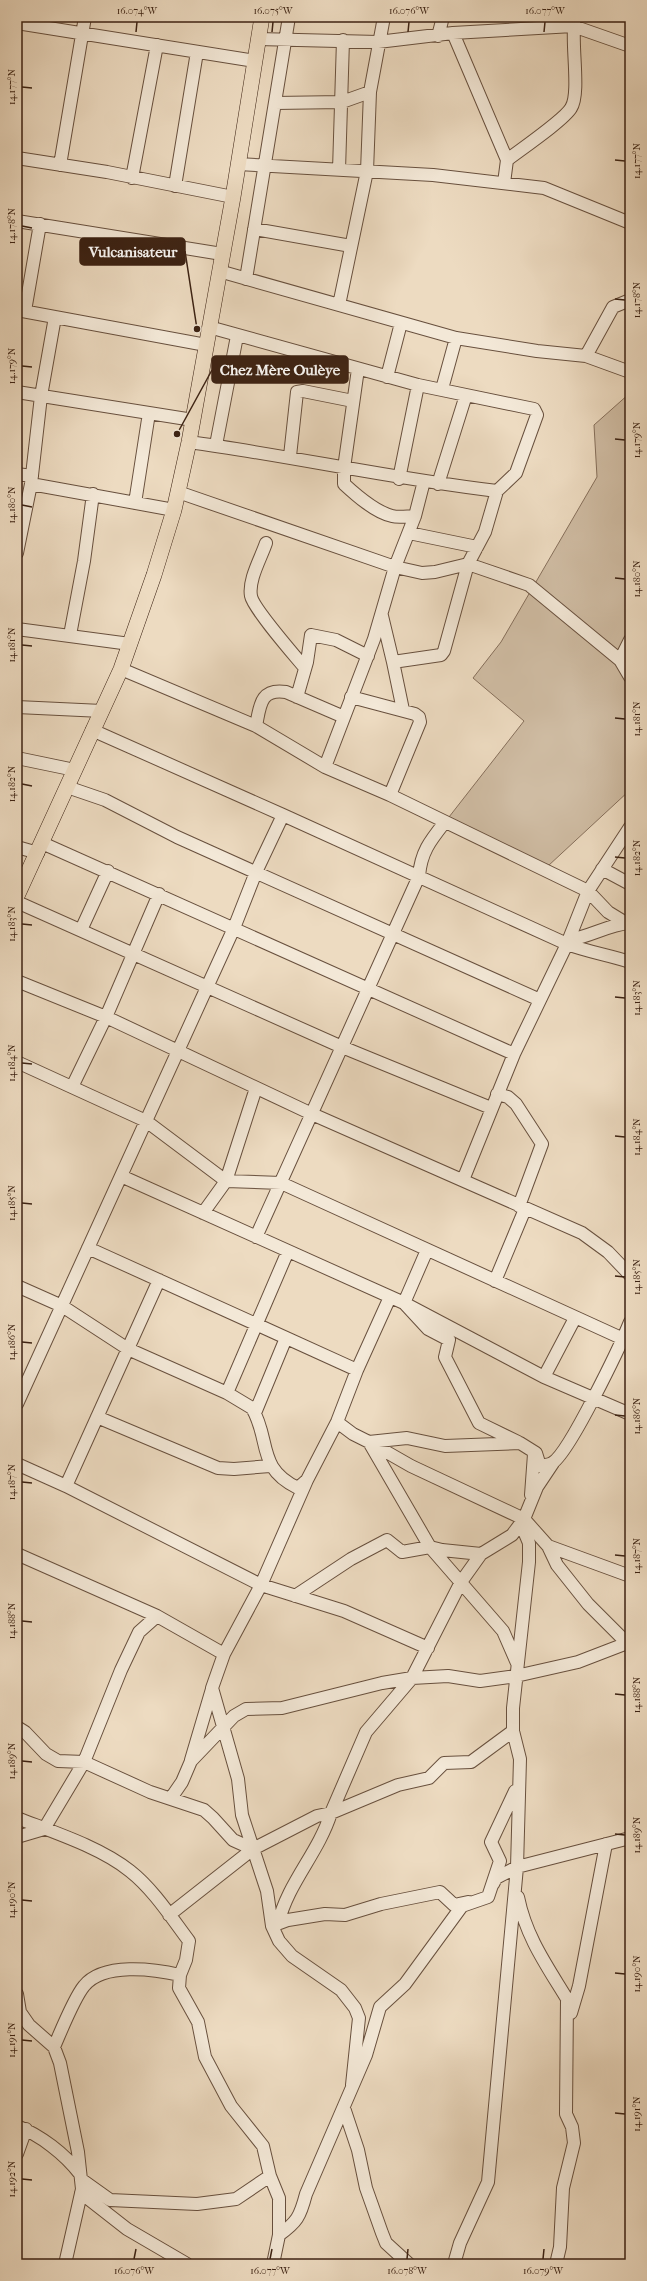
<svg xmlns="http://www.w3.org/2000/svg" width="647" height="2281" font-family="'IM FELL French Canon',serif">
  <rect width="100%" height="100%" fill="#eddbc1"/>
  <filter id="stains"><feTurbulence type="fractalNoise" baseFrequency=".005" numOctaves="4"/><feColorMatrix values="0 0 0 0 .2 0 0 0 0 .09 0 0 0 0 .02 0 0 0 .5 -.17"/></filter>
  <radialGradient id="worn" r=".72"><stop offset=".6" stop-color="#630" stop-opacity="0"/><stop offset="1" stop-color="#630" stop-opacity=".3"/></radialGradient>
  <!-- green -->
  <path fill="#cfbca3" stroke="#866f5b" d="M630 393V790L548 866 449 817 524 721 473 678 501 642 597 477 594 425Z"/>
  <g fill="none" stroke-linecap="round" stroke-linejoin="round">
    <defs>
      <path id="minor" d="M17 23 255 61
        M453 33 507 160 504 183
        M438 36 443 17
        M258 39 378 42 453 33 573 26 630 46
        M275 103 342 102 370 92
        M17 158 107 172 233 197
        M507 160C520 150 564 120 571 108 581 93 570 39 575 17
        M238 164 433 175 544 188 630 223
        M60 165 85 17
        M339 170 343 40
        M132 178 157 45
        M175 186 197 52
        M17 221 222 254
        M254 229 351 246
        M219 271 456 338 537 351 586 356 630 372
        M246 279 289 17
        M339 305 367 171 370 92 384 17
        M17 310 206 345
        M25 311 40 224
        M209 327 418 385 534 409 537 415 516 473 497 491 485 532 468 564 444 651 441 655 393 662 403 710
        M586 356 613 307 630 300
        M358 369 344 468V484C357 496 375 512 392 516 399 518 408 516 415 516
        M387 377 401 323
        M442 389 456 338
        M17 392 193 420
        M189 442C292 456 393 479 497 491
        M216 445 237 336
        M290 456 297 392 303 391 353 401
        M17 474 32 476
        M399 479 418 385
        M31 484 174 510
        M438 484 466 395
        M178 492 395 567 422 573 435 572 468 564 529 585 620 660 630 677
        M135 503 149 413
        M409 533 477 547
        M266 543C261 558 248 580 251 596 253 608 295 656 305 668
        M17 553 31 484 41 396 55 317
        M382 616 393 662
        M17 629 130 644
        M70 635 84 561 93 494
        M620 660 630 640
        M121 669 256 726 325 767 390 795 588 891 608 912 626 923
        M297 697 307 662 311 635 336 640 368 656
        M351 697 415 714 419 717 420 722 390 795
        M17 707 102 711
        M256 726C260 706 260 688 286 692L344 717
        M92 730 283 815 567 944C588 952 609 955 630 962
        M17 758 75 770
        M325 767 374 639 395 567 415 516 424 481
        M67 787 105 800 177 837 540 1000
        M42 843 514 1054
        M17 847 38 853
        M602 869 630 884
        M17 902 342 1047 491 1108
        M81 930 108 871
        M568 940C590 937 607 925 629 923
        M17 981 106 1017 312 1114 582 1233 608 1252 630 1275
        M17 1062 146 1121 226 1181 281 1183 630 1342
        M72 1087 106 1017 159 894
        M497 1094 508 1097 516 1104 542 1144 519 1206
        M121 1176 404 1303 544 1377 630 1414
        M463 1180 514 1054 567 944 588 891 630 827
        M203 1213 226 1181 256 1088
        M256 1237 419 876C421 852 430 841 445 822
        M88 1248 357 1370
        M427 1250 404 1303 428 1329 449 1340 445 1357 479 1423 518 1442
        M495 1281 525 1209
        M17 1286 62 1306 128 1349 227 1393 252 1408C271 1440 256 1468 298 1488L307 1480
        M544 1377 575 1318
        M227 1393 288 1251
        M17 1404 234 928 256 872 283 815
        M255 1413 286 1338
        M97 1417 218 1468 234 1469 270 1466
        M337 1422 353 1434 369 1442 407 1438 445 1446 520 1443 536 1453 540 1466C544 1465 549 1465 552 1463 569 1454 621 1344 630 1322
        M369 1442 411 1466 524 1519 548 1546 630 1576
        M369 1442 430 1547 503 1631 517 1663
        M17 1464 66 1486 261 1585 344 1611 428 1648
        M66 1486 159 1280
        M531 1495 534 1454
        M548 1546 557 1565 588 1604 630 1646
        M17 1554 157 1616 224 1654
        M295 1596 351 1559 387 1540 402 1552 430 1547 442 1550 481 1554
        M17 1727 25 1732 46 1754 58 1761 84 1762 150 1792 204 1810 213 1818 233 1840 253 1849
        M191 1760 212 1689
        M171 1798 182 1782 191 1761 234 1716 246 1709 282 1708 382 1683 412 1678 448 1676 480 1681 516 1676 578 1662 630 1642
        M17 1818C53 1832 100 1847 130 1871 153 1889 171 1917 189 1941L186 1960 180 1975 179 1988 198 2022 205 2057 231 2106 263 2146 270 2176 279 2198V2235L273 2264
        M17 1837 44 1829 84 1762 121 1670 139 1632 157 1616
        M493 1884 496 1878 517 1867 630 1838
        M518 1897C526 1937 547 1966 567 1999L566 2114 572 2127 574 2143 563 2188 560 2247 556 2264
        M169 1915 253 1849 317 1816 331 1813 366 1732 412 1678 461 1582 481 1554 512 1535 524 1519 537 1487 553 1463
        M278 1924C288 1882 318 1854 331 1813L398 1785 429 1778 444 1763 471 1762 513 1731
        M272 1926 288 1920 325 1914 345 1915 381 1904 440 1892 454 1905 468 1902
        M17 1994 20 2012 29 2025 54 2047 60 2063 78 2152 82 2189 65 2264
        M571 2013 579 1986 606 1844
        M54 2047C61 2031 74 1998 84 1986 103 1962 154 1969 180 1975
        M352 2085 359 2018 355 2008 341 1990 292 1956 279 1941 272 1926 267 1891 242 1815 238 1779 212 1688 224 1654 261 1585 307 1480 337 1422 357 1370 390 1297
        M344 2108 358 2150 366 2188 382 2233 386 2243 409 2264
        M17 2126C40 2135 65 2154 80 2174
        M17 2154 26 2129
        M82 2180 110 2200 197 2204 236 2199 270 2176
        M81 2193 127 2229 187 2264
        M279 2235C297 2222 300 2217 306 2194L366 2055 380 2007 405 1984 462 1906 488 1897 500 1861 491 1842 515 1791
        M454 2264 460 2243 488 2182 517 1867 520 1759 513 1731V1708L529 1562V1543L521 1524"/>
      <path id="major" d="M17 896 121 669 154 575 174 510 189 442 233 197 262 17"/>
    </defs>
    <!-- minor casing -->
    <use href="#minor" stroke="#68503e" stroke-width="14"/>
    <!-- major casing -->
    <use href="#major" stroke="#3c2213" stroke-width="16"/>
    <!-- minor -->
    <use href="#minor" stroke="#f3e8d7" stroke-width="12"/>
    <!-- major -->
    <use href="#major" stroke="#eddbc1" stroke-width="15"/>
  </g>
  <!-- ticks -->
  <path fill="none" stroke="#3c2213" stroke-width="1.5" d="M136 32 137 22M272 32 273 22M408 32 409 22M544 32 545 22M22 87 32 88M615 160 625 161M22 226 32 228M615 299 625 300M22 366 32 367M615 439 625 440M22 505 32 507M615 578 625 579M22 645 32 646M615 718 625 719M22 784 32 786M615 857 625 858M22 924 32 925M615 997 625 998M22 1063 32 1064M615 1136 625 1137M22 1203 32 1204M615 1276 625 1277M22 1342 32 1343M615 1415 625 1416M22 1482 32 1483M615 1555 625 1556M22 1621 32 1622M615 1694 625 1695M22 1761 32 1762M615 1834 625 1835M22 1900 32 1901M615 1973 625 1974M22 2040 32 2041M615 2113 625 2114M22 2179 32 2180M134 2259 136 2249M270 2259 272 2249M407 2259 408 2249M543 2259 544 2249"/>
  <!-- callouts -->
  <path fill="none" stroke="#3c2213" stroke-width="1.5" d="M197 329L185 251M177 434L212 370"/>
  <g fill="#3c2213" stroke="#f3e8d7" stroke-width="1.5">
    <circle cx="197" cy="329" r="4"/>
    <circle cx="177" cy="434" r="4"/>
  </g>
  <g fill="#3c2213" stroke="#3c2213" stroke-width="1.5">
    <rect x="80" y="238" width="105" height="27" rx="4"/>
    <rect x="212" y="356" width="136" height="27" rx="4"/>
  </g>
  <g font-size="15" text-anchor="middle" font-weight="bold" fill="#fff">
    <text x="133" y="257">Vulcanisateur</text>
    <text x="280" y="375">Chez Mère Oulèye</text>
  </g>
  <!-- margin -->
  <rect width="647" height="2281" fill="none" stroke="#eddbc1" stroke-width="44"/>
  <rect x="22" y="22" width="603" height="2237" fill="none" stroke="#3c2213" stroke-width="1.5"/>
  <g font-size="10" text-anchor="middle" fill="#3c2213">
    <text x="137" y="14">16.074°W</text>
    <text x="273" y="14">16.075°W</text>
    <text x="409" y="14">16.076°W</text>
    <text x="545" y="14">16.077°W</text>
    <text transform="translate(11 87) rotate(-90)" y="4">14.177°N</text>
    <text transform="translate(636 161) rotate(-90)" y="4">14.177°N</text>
    <text transform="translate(11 226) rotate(-90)" y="4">14.178°N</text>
    <text transform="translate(636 300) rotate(-90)" y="4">14.178°N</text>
    <text transform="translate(11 366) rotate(-90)" y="4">14.179°N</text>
    <text transform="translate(636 440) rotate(-90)" y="4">14.179°N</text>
    <text transform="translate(11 505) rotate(-90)" y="4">14.180°N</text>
    <text transform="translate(636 579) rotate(-90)" y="4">14.180°N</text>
    <text transform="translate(11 645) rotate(-90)" y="4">14.181°N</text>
    <text transform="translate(636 719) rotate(-90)" y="4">14.181°N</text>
    <text transform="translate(11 784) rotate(-90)" y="4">14.182°N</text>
    <text transform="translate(636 858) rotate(-90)" y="4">14.182°N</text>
    <text transform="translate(11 924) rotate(-90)" y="4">14.183°N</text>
    <text transform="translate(636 998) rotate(-90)" y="4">14.183°N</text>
    <text transform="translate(11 1063) rotate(-90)" y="4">14.184°N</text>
    <text transform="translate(636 1137) rotate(-90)" y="4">14.184°N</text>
    <text transform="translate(11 1203) rotate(-90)" y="4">14.185°N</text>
    <text transform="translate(636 1277) rotate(-90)" y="4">14.185°N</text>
    <text transform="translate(11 1342) rotate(-90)" y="4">14.186°N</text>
    <text transform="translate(636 1416) rotate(-90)" y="4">14.186°N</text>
    <text transform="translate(11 1482) rotate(-90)" y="4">14.187°N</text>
    <text transform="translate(636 1556) rotate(-90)" y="4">14.187°N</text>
    <text transform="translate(11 1621) rotate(-90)" y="4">14.188°N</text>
    <text transform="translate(636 1695) rotate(-90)" y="4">14.188°N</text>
    <text transform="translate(11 1761) rotate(-90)" y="4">14.189°N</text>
    <text transform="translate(636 1835) rotate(-90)" y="4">14.189°N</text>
    <text transform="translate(11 1900) rotate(-90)" y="4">14.190°N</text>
    <text transform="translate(636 1974) rotate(-90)" y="4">14.190°N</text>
    <text transform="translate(11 2040) rotate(-90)" y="4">14.191°N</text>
    <text transform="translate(636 2114) rotate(-90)" y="4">14.191°N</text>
    <text transform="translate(11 2179) rotate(-90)" y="4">14.192°N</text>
    <text x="134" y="2274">16.076°W</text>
    <text x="270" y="2274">16.077°W</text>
    <text x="407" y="2274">16.078°W</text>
    <text x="543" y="2274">16.079°W</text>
  </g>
  <rect width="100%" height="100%" filter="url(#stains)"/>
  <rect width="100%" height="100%" fill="url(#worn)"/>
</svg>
